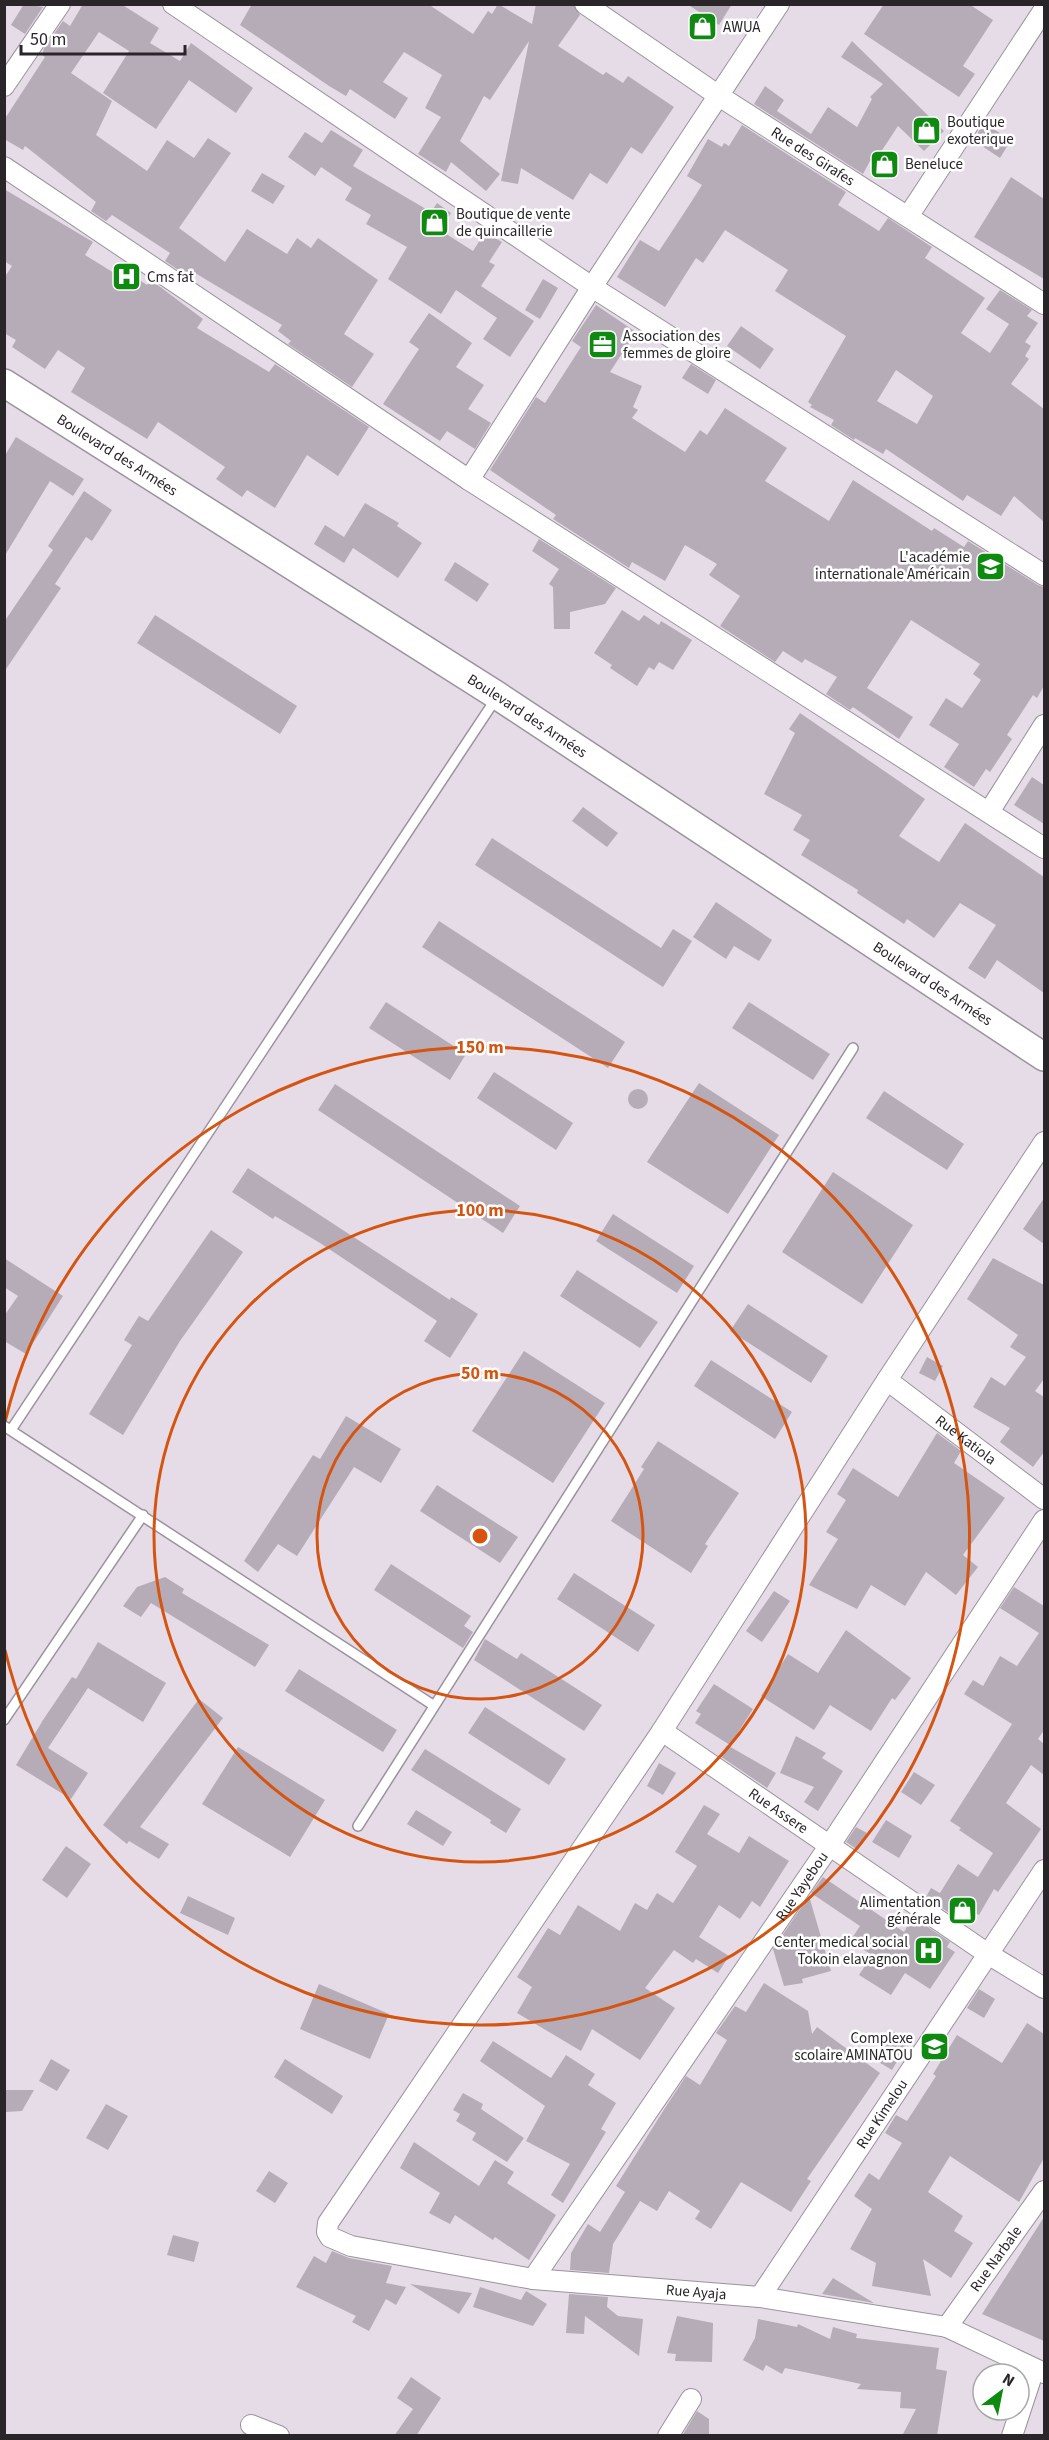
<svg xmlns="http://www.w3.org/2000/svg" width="1049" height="2440" font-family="'Source Sans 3',sans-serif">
  <rect width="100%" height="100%" fill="#e6dce8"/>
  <!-- building -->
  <path fill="#b6acb8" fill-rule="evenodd" d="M24 4 43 7 25 34 11 25Z
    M83 4H121L159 28 150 43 180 61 191 43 253 88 236 113 189 80 156 129 103 93 129 51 99 32 71 73 112 101 96 135 147 171 167 140 194 158 208 138 231 153 179 228 225 262 247 229 287 254 297 238 311 248 318 238 378 280 344 334 374 354 352 387 288 344 291 341 278 331 282 325 190 270 186 275 165 261 170 253 112 215 106 221 91 211 96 202 25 146 23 150 4 139V120L45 57 42 55 44 48 63 21 70 26Z
    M252 4H428L473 34 488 11 492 14 498 4 532 24 536 4H573L580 15 558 46 603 75 606 72 623 83 628 76 674 107 642 154 631 147 607 184 590 173 573 200 521 168 518 184 501 181 529 41 490 100 484 96 460 141 500 174 486 191 451 162 446 172 418 154 441 117 425 108 442 75 404 52 383 82 408 98 395 119 350 89 346 96 329 86 240 25Z
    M687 4H732L719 25Z
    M884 4H969L993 20 963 66 975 74 959 97 864 34Z
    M852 41 944 131 924 151 898 126 873 164 870 161 863 174 754 104 765 86 784 100 777 111 811 134 828 107 857 127 872 99 870 97 883 84 841 57Z
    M984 123 1011 140 1000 158 973 140Z
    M742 125 846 192 838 205 879 231 888 218 932 247 925 258 985 298 961 333 990 353 1009 324 986 309 1000 290 1032 310 1027 316 1038 323 1025 342 1031 346 1025 356 1029 359 1011 384 1044 409V522L1014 496 1001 516 967 495 963 501 886 449 883 454 855 438 854 440 831 425 834 420 810 407 812 405 808 402 846 336 775 291 788 270 725 230 703 263 696 258 665 307 617 277 640 240 659 251 688 207 702 185 687 176 708 139 722 147 724 143 729 146ZM896 370 933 396 917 424 877 401Z
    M331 130 363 150 353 166 431 212 437 203 451 213 440 230 473 251 485 232 502 242 489 262 495 265 481 286 534 321 510 357 483 339 497 318 456 290 441 314 388 279 407 247 366 224 371 215 345 200 352 188 321 167 315 176 288 157 305 132 322 143Z
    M262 173 285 186 273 204 251 191Z
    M1011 177 1044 199V279L974 237Z
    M4 189 93 242 85 255 119 276 123 269 147 285 151 280 203 319 197 328 269 372 275 364 369 427 338 476 307 455 275 508 247 490 242 497 216 479 225 467 158 422 147 439 71 392 85 368 58 350 45 369 12 347 16 340 4 333V278L12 266 4 261Z
    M543 279 558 288 540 319 525 310Z
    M596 305 636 332 610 372 642 386 633 407 638 410 632 418 685 452 700 430 707 435 725 408 787 448 765 481 829 521 853 480 932 531 934 528 964 547 968 541 1038 585 1044 587V686L1037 698 1033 695 1007 735 1012 739 990 772 986 769 974 787 944 767 959 744 929 725 946 698 962 708 981 680 973 674 980 664 911 620 867 688 913 717 899 739 853 707 850 710 826 694 837 677 805 659 802 663 783 651 775 662 720 626 740 596 709 575 717 564 685 545 665 581 632 562 629 568 553 519 556 515 490 470 536 397 545 403 581 347 572 341Z
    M429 313 472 343 456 367 484 385 468 409 491 423 475 449 447 431 440 441 383 404 419 349 409 342Z
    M741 326 774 349 760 369 727 346Z
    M691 364 716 380 708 394 682 378Z
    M16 437 84 479 73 496 50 481 4 557V457Z
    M84 491 112 510 92 541 86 537 55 584 61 588 4 672V622L53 550 48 546Z
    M365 503 399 523 397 526 422 543 398 578 353 548 344 563 314 544 325 525 344 537Z
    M539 539 616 588 605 604 570 612V629H554L553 587 549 584 559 569 532 551Z
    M455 562 489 584 477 602 444 580Z
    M622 610 639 621 644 615 659 625 661 621 692 640 673 670 659 662 654 670 649 667 637 686 610 668 612 665 594 653Z
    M155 615 297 706 280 734 137 643Z
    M800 713 925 799 899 836 939 862 965 823 1044 877V993L997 960 985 979 968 968 996 925 960 903 934 938 907 919 904 924 857 893 858 890 801 855 810 840 793 830 802 815 764 794 795 733 789 729Z
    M1032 777 1044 785V824L1014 805Z
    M583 807 618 833 607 847 572 821Z
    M492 838 661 948 673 929 692 941 663 987 475 865Z
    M716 902 772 940 759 961 734 946 726 959 693 937Z
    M439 921 625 1042 608 1068 422 947Z
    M386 1002 466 1054 450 1080 369 1028Z
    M749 1002 830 1054 813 1080 732 1028Z
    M494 1072 573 1123 556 1150 477 1098Z
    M699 1083 779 1135 728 1214 647 1162Z
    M335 1084 520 1206 503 1233 318 1110Z
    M628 1099a10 10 0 1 1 20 0a10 10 0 1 1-20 0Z
    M884 1091 964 1144 947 1170 866 1118Z
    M248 1168 450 1300 451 1297 478 1314 450 1358 424 1341 437 1321 320 1243 275 1216 273 1219 232 1192Z
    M833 1172 913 1225 862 1304 782 1252Z
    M1044 1198V1244L1023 1229Z
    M613 1214 694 1266 677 1293 596 1241Z
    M211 1230 243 1252 180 1341 123 1435 89 1414 132 1345 124 1340 139 1316 148 1321Z
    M4 1258 63 1296 26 1354 4 1341V1316L18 1296 4 1287Z
    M993 1258 1044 1285V1379L1035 1391 1044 1397V1452L1033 1467 1000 1442 1010 1428 973 1407 991 1377 1005 1386 1026 1357 1010 1347 1018 1335 967 1299Z
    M577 1270 658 1322 640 1348 560 1296Z
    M748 1304 828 1356 811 1383 730 1331Z
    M524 1351 605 1403 553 1483 472 1431Z
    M927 1357 943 1366 935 1381 919 1373Z
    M711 1360 792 1412 775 1439 694 1386Z
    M346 1416 401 1449 381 1483 354 1467 297 1556 278 1544 258 1572 244 1561 313 1455 320 1459Z
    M937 1433 961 1451 954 1463 1005 1498 963 1555 978 1567 956 1595 926 1572 905 1606 871 1585 857 1609 809 1585 838 1539 826 1532 846 1500 837 1494 853 1468 898 1497Z
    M658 1441 739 1493 705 1544 708 1546 691 1573 611 1521 644 1469 641 1467Z
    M437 1485 518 1537 500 1563 420 1511Z
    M391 1564 471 1616 464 1626 473 1632 463 1648 374 1590Z
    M574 1573 655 1625 638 1652 557 1599Z
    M165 1577 184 1589 182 1593 269 1645 255 1667 151 1603 141 1617 123 1606 137 1587Z
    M1014 1587 1044 1606V1730L1038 1739 1044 1744V1775L1031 1765 1006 1803 1041 1829 998 1892 994 1889 979 1915 970 1910 962 1922 926 1897 931 1888 940 1893 958 1864 978 1877 993 1853 959 1830 961 1828 950 1821 1012 1724 964 1694 973 1680 983 1686 1000 1656 1017 1666 1039 1633 1000 1608Z
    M774 1591 790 1601 762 1642 746 1631Z
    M846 1630 911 1678 895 1700 892 1698 871 1731 830 1705 814 1730 761 1696 788 1654 818 1673Z
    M485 1639 517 1659 521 1653 602 1705 584 1731 474 1660Z
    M98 1642 166 1683 143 1722 88 1688 48 1748 88 1773 71 1799 16 1765 43 1720 72 1677 76 1679Z
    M299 1669 397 1730 383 1752 285 1691Z
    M714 1684 753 1709 730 1745 695 1723 701 1714 696 1711Z
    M199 1699 223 1718 140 1827 169 1844 159 1859 129 1841 127 1844 103 1825Z
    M485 1707 566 1759 549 1785 468 1733Z
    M796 1736 826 1753 822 1758 843 1771 818 1811 804 1802 814 1787 780 1773Z
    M727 1745 776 1773 767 1788 720 1756Z
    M238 1747 325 1800 290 1857 202 1804Z
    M425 1749 521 1809 506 1833 490 1823 491 1820 411 1770Z
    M659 1763 676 1773 663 1795 647 1786Z
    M914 1772 935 1785 921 1805 901 1792Z
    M704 1805 720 1814 707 1834 739 1853 749 1836 789 1861 760 1907 752 1901 740 1919 719 1905 699 1937 729 1956 718 1973 696 1959 693 1963 674 1950 645 1988 675 2008 640 2060 592 2029 581 2051 517 2013 532 1987 517 1977 548 1928 560 1935 578 1905 620 1931 635 1903 647 1910 657 1893 673 1903 697 1866 675 1852Z
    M416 1810 452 1832 443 1846 407 1824Z
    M886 1820 912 1836 899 1858 872 1842Z
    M856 1827 867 1833 858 1850 846 1842Z
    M66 1846 91 1864 67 1898 42 1880Z
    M823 1877 904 1932 913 1917 950 1942 947 1947 955 1952 930 1989 905 1973 891 1995 859 1975 872 1955 850 1941 860 1926 811 1893Z
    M188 1896 235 1918 228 1935 180 1913Z
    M809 1896 831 1971 802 1979 803 1983 784 1986 773 1949Z
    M764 1983 808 2011 812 2034 817 2027 880 2073 807 2179 811 2181 791 2212 741 2182 711 2229 695 2219 700 2211 669 2191 657 2211 640 2201 613 2244 609 2273 570 2270 571 2253 588 2224 600 2232 625 2192 616 2186 665 2108 686 2076 700 2085 727 2040 716 2033 735 2006 746 2012Z
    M319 1984 389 2014 370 2059 300 2029Z
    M979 1989 995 1999 984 2018 967 2008Z
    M1027 2023 1044 2034V2158L1019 2202 950 2156 928 2192 963 2216 954 2231 973 2243 951 2278 923 2259 931 2296 872 2286 876 2263 850 2249 872 2209 854 2196 869 2173 879 2180 902 2143 885 2133 896 2115 907 2121 936 2076 933 2074 957 2035 1002 2063Z
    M894 2032 909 2041 892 2070 877 2061Z
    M493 2041 551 2078 566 2055 595 2074 588 2085 616 2103 601 2129 606 2132 563 2203 551 2195 570 2164 526 2141 545 2106 480 2061Z
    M51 2059 70 2070 57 2091 39 2081Z
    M285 2059 343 2096 332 2114 274 2077Z
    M6 2090H34L22 2111 6 2112Z
    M463 2093 483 2104 481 2109 524 2138 507 2162 472 2140 476 2133 456 2121 460 2114 453 2110Z
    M106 2104 128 2116 108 2150 86 2138Z
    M414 2142 479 2186 495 2160 514 2172 507 2183 556 2215 529 2260 495 2237 493 2240 455 2215 450 2224 429 2213 440 2193 400 2168Z
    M269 2171 288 2183 275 2203 256 2191Z
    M1044 2217V2341L982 2314Z
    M173 2235 199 2242 194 2262 167 2255Z
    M332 2251 349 2258 392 2266 386 2283 406 2287 396 2305 386 2299 369 2331 352 2322 356 2316 296 2287 314 2256 326 2263Z
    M833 2278 874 2303 822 2294Z
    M410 2284 472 2293 459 2314Z
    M480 2287 521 2300 526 2291 547 2304 533 2326 473 2307Z
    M569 2294 608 2297 607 2307 618 2316 643 2319 639 2356 585 2316 584 2334 566 2333Z
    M677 2316 713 2323 712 2362 675 2361 676 2354 667 2353Z
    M758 2319 797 2327 798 2324 830 2339 833 2327 857 2334 856 2338 939 2348 936 2369 947 2371 937 2436H902L916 2409 900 2408 901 2392 857 2389 861 2384 785 2368 782 2374 766 2365 763 2371 743 2360 755 2338Z
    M411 2377 441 2398 416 2436H394L413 2409 397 2398Z
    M697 2411 709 2419V2436H682Z"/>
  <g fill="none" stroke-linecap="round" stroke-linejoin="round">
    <defs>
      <path id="lane" d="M4 1426 433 1705
        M11 1430 497 697
        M4 1720 143 1515
        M358 1826 853 1048"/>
      <g id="street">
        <path d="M173 4 592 287 1044 575"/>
        <path id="s1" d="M585 4 719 96 1044 304"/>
        <path d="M4 86 60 4"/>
        <path d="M4 167 469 480 1044 848"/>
        <path d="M909 215 1043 11"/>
        <path d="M469 480 592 287 779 4"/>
        <path d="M989 812 1044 725"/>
        <path id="s2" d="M1044 1142 887 1380 662 1731 328 2223 327 2232 330 2237 351 2246 533 2279 760 2297 947 2327 1044 2373"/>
        <path id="s3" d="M887 1380 1044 1499"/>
        <path id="s4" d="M662 1731 988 1954 1044 1988"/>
        <path id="s5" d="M533 2279 830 1845 1044 1520"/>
        <path id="s6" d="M760 2297 1044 1870"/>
        <path id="s7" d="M947 2327 1044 2191"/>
        <path d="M251 2425 279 2436"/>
        <path d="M668 2436 691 2399"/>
        <path d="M1012 2436 1034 2369"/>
      </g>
      <g id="secondary">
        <path id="s8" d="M4 383 498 696 1044 1057"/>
      </g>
    </defs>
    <!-- lane casing -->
    <use href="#lane" stroke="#9b929d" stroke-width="12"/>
    <!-- street casing -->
    <use href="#street" stroke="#9b929d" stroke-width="22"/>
    <!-- secondary casing -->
    <use href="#secondary" stroke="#9b929d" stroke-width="30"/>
    <!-- lane -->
    <use href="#lane" stroke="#fff" stroke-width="9"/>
    <!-- street -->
    <use href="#street" stroke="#fff" stroke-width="20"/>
    <!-- secondary -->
    <use href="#secondary" stroke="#fff" stroke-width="27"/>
  </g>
  <!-- distance rings -->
  <g fill="none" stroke="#d5540f" stroke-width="3">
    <circle cx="480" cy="1536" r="163"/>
    <circle cx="480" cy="1536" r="326"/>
    <path d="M5 1422A489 489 0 1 1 5 1650"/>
  </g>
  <!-- icons -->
  <defs>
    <symbol id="shop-square" viewBox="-11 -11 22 22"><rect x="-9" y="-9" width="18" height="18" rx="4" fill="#0e8a11" stroke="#fff"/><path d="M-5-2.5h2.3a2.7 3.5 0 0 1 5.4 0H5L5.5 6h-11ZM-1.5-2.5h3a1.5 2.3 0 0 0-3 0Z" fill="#fff"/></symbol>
    <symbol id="hospital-square" viewBox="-11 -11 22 22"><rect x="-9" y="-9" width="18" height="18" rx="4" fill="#0e8a11" stroke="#fff"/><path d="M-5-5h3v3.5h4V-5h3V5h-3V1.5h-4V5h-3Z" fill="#fff"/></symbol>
    <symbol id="office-square" viewBox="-11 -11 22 22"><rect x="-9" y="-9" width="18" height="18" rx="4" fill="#0e8a11" stroke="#fff"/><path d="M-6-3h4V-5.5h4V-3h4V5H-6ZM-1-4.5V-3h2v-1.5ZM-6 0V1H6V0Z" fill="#fff"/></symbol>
    <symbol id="school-square" viewBox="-11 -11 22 22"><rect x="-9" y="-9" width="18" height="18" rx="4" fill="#0e8a11" stroke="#fff"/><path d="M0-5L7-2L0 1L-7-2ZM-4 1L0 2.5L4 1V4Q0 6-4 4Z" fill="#fff"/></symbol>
  </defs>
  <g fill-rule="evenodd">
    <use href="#shop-square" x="686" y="10" width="33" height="33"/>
    <use href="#shop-square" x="910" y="114" width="33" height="33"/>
    <use href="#shop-square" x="868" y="148" width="33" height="33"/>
    <use href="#shop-square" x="418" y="206" width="33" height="33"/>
    <use href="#hospital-square" x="110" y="260" width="33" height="33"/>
    <use href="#office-square" x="586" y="328" width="33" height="33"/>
    <use href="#school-square" x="974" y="550" width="33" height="33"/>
    <use href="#shop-square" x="946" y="1894" width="33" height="33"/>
    <use href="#hospital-square" x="912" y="1934" width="33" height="33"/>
    <use href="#school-square" x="918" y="2030" width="33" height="33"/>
  </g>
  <g text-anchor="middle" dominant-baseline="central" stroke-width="5" stroke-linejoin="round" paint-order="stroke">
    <!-- poi labels -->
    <g font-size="15" fill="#292529" stroke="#fff" text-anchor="start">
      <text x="723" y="27">AWUA</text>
      <text x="947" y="122">Boutique<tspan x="947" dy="17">exoterique</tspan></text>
      <text x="905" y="164">Beneluce</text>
      <text x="456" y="214">Boutique de vente<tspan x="456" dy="17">de quincaillerie</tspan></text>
      <text x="147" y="277">Cms fat</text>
      <text x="623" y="336">Association des<tspan x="623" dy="17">femmes de gloire</tspan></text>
      <text x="970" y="557" text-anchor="end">L'académie<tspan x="970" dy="17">internationale Américain</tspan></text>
      <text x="941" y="1902" text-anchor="end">Alimentation<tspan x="941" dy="17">générale</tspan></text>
      <text x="908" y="1942" text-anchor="end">Center medical social<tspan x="908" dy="17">Tokoin elavagnon</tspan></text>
      <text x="913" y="2038" text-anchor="end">Complexe<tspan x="913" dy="17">scolaire AMINATOU</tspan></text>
    </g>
    <!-- street labels -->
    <g font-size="15" fill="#292529" stroke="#fff">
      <text stroke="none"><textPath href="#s1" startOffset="274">Rue des Girafes</textPath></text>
      <text stroke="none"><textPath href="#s8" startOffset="134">Boulevard des Armées</textPath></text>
      <text stroke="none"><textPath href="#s8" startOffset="620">Boulevard des Armées</textPath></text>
      <text stroke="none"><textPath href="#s8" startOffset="1106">Boulevard des Armées</textPath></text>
      <text stroke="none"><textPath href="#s3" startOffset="99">Rue Katiola</textPath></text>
      <text stroke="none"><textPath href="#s4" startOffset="141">Rue Assere</textPath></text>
      <text stroke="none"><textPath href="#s5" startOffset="476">Rue Yayebou</textPath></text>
      <text stroke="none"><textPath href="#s6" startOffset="220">Rue Kimelou</textPath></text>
      <text stroke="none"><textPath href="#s7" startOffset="84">Rue Narbale</textPath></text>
      <text stroke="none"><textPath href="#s2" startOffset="1683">Rue Ayaja</textPath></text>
    </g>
  </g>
  <circle cx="480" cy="1536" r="9" fill="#d5540f" stroke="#fff" stroke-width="3"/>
  <g font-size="18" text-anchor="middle" font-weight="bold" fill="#d5540f" stroke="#fff" stroke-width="5" stroke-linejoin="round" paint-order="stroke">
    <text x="480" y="1053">150 m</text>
    <text x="480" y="1216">100 m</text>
    <text x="480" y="1379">50 m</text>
  </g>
  <!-- border -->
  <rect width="1049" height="2440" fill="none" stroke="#292529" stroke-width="12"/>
  <!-- north arrow -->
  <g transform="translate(1001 2392) rotate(32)"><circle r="28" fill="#ffffff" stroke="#a9a8a9" stroke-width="1.5"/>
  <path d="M0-4.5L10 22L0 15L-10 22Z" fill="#0e8a11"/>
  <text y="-9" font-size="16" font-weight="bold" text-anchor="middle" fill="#292529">N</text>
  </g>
  <!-- scale -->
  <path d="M21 45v9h164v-9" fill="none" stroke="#292529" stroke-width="3"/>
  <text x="30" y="45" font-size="18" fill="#292529" stroke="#ffffff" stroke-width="4.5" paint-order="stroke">50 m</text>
</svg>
